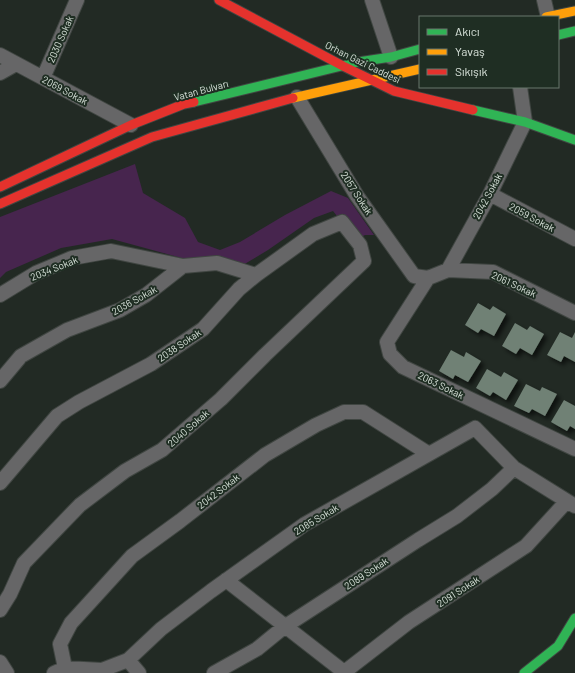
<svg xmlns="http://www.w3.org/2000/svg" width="575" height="673" font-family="Barlow,sans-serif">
  <defs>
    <filter id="shadow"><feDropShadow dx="3.5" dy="3.5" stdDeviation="2" flood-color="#0009"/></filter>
  </defs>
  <rect width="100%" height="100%" fill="#222a24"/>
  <!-- green -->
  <path fill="#47254e" d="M135 164 143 193 185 218 198 242 220 250 240 242 285 215 331 191 348 198 374 235H365L356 240 333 211 314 218 268 250 243 265 189 260 112 239 61 248 6 272 0 278V217Z"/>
  <!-- building -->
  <path fill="#708175" filter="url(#shadow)" d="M478 303 490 310 493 306 506 314 494 336 481 329 478 333 465 325Z
    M515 323 527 330 530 326 544 334 532 355 520 348 516 354 502 346Z
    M560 332 572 338 575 332V362L564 356 561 362 547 355Z
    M451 350 464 357 466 352 481 361 468 382 455 375 453 379 439 371Z
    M487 369 501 377 504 372 518 380 506 400 493 392 490 396 476 388Z
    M526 384 540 391 542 387 557 394 545 416 532 409 529 413 514 406Z
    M564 400 575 406V429L570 426 567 431 551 422Z"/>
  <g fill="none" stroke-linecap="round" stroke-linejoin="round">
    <defs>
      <path id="street" d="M372 0 391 57
        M544 0 548 17
        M0 55 131 125
        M0 73 16 64
        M43 78 77 0
        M297 97 357 196 414 276 428 278
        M490 194 575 239
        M448 270 490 194 525 122 520 87
        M428 278 387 342 390 354 403 367 575 449
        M428 278 448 270 493 272 575 313
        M0 295 36 273 72 258 111 251 183 266
        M0 381 21 356 67 330 120 310 146 295 183 266 217 263 256 275
        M0 483 57 416 79 402 151 364 203 329 239 289 256 275 313 234 342 222 360 245 364 261 265 355 221 399 162 450 125 471 80 505 24 563 10 594 0 610
        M226 580 344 672
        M128 660 139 673
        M0 662 7 673
        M65 668 60 644 71 623 132 556 180 521 265 455 316 425 344 412H363L429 454
        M54 673 65 668 102 670 128 660 161 629 211 591 305 524 475 428 514 468 575 506
        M214 673 257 649 284 627 418 540 457 516 492 489 514 468
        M343 673 409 622 526 546 567 501"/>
      <path id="fast" d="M558 35 575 31
        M194 102 358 62 391 57 420 49
        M473 110 525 122 575 140
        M524 673 558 646 575 618"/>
      <path id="slow" d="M546 17 575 11
        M293 98 420 69"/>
      <path id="jam" d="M219 0 343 66 394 91 473 110
        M0 187 131 125 184 104 194 102
        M0 204 152 137 293 98"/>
    </defs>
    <!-- street casing -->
    <use href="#street" stroke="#404642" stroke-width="16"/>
    <!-- fast casing -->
    <use href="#fast" stroke="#404642" stroke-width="11"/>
    <!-- slow casing -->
    <use href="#slow" stroke="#404642" stroke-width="11"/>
    <!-- jam casing -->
    <use href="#jam" stroke="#404642" stroke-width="11"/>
    <!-- street -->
    <use href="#street" stroke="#666667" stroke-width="14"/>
    <!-- fast -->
    <use href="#fast" stroke="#30b455" stroke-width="9"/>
    <!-- slow -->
    <use href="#slow" stroke="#ff9f0a" stroke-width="9"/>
    <!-- jam -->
    <use href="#jam" stroke="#e5322d" stroke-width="9"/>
  </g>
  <g text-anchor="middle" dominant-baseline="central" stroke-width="4" stroke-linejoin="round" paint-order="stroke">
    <!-- street labels -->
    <g font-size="10" fill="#d7e1d9" stroke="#1f2e23">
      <text transform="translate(60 39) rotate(-66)">2030 Sokak</text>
      <text transform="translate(363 62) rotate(26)">Orhan Gazi Caddesi</text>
      <text transform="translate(65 90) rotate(28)">2069 Sokak</text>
      <text transform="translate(201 90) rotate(-15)">Vatan Bulvarı</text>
      <text transform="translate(357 193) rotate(57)">2057 Sokak</text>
      <text transform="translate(487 196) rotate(-62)">2042 Sokak</text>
      <text transform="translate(532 217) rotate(28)">2059 Sokak</text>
      <text transform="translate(54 268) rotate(-22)">2034 Sokak</text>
      <text transform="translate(514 284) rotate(25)">2061 Sokak</text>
      <text transform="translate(134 300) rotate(-29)">2036 Sokak</text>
      <text transform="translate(179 345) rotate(-34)">2038 Sokak</text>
      <text transform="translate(441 385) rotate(26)">2063 Sokak</text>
      <text transform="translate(188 428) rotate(-41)">2040 Sokak</text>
      <text transform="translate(218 491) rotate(-38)">2042 Sokak</text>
      <text transform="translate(316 519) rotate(-31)">2085 Sokak</text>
      <text transform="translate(366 573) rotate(-33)">2089 Sokak</text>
      <text transform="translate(458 591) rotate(-33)">2091 Sokak</text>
    </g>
  </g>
  <!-- legend -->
  <rect x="419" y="16" width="140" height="72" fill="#1f2e23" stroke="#69766c"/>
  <rect x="427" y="29" width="20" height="6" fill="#30b455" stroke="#69766c"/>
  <text x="455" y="36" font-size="12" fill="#d7e1d9">Akıcı</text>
  <rect x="427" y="49" width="20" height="6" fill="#ff9f0a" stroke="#69766c"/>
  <text x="455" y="56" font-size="12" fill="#d7e1d9">Yavaş</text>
  <rect x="427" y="69" width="20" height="6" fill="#e5322d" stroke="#69766c"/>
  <text x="455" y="76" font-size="12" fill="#d7e1d9">Sıkışık</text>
</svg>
